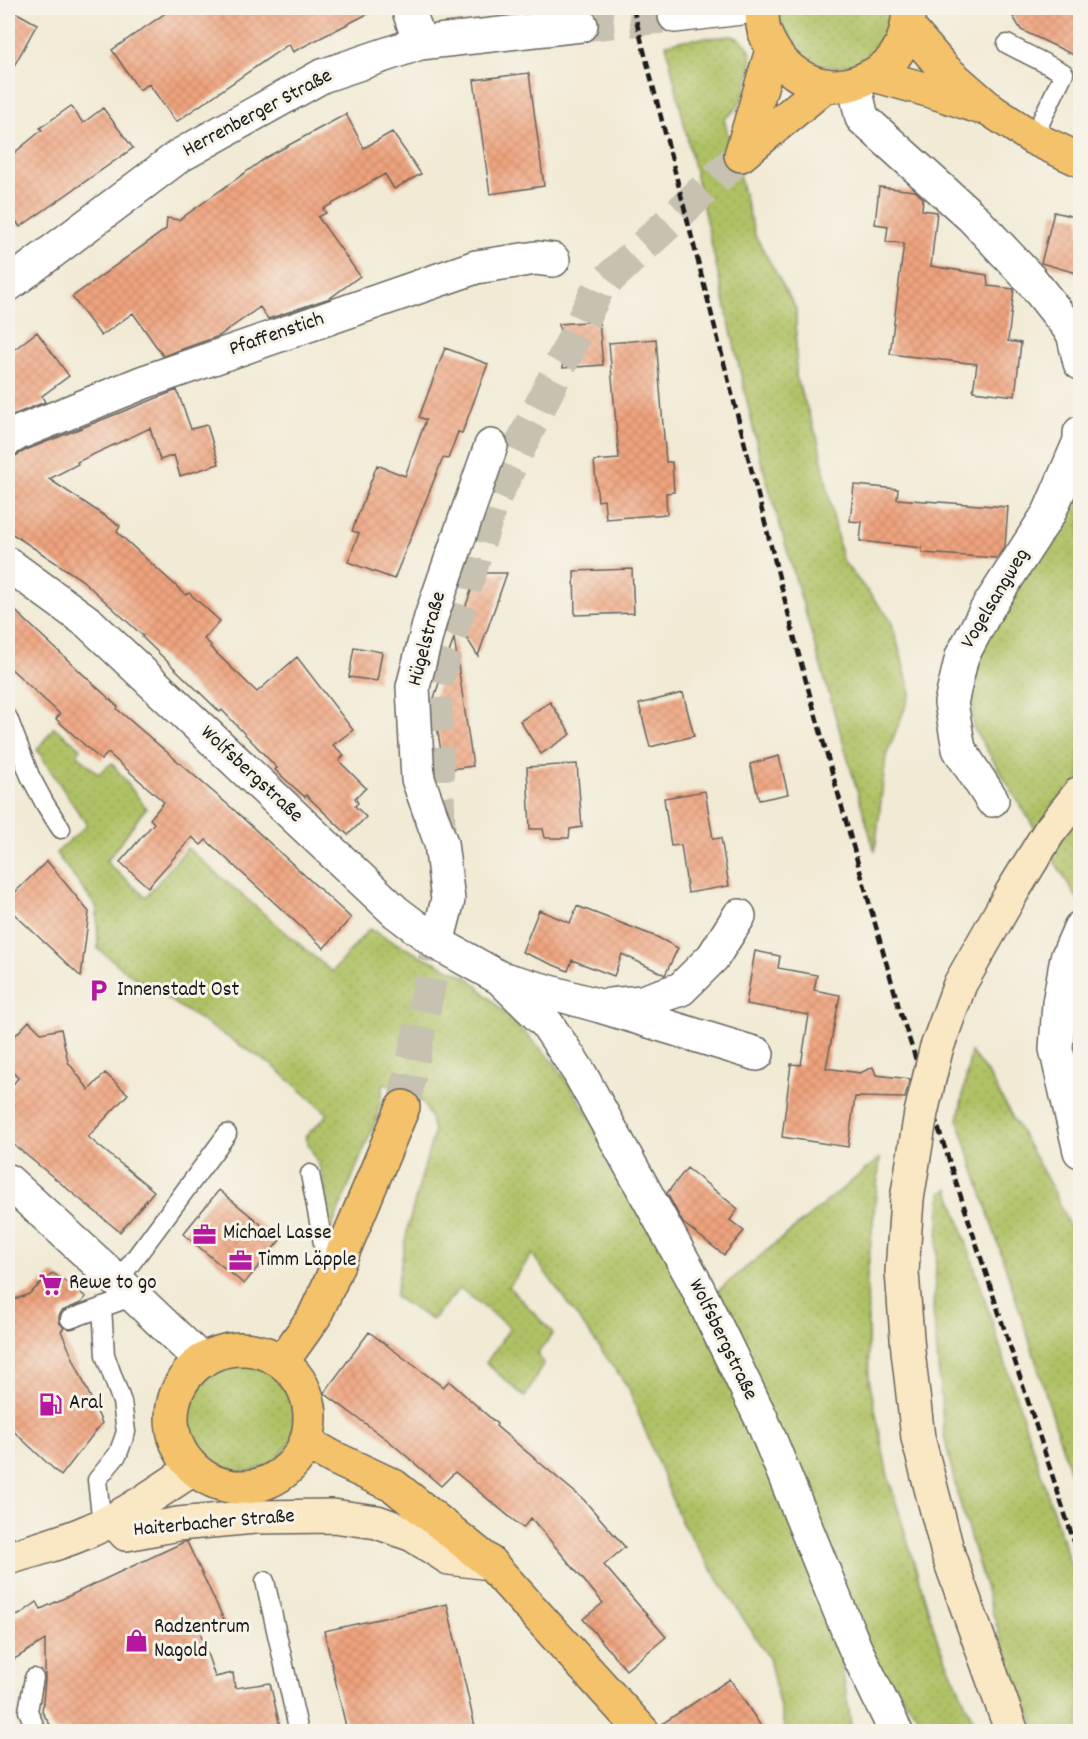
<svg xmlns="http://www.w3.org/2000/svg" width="1088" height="1739" font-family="Dekko,sans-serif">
  <defs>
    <pattern id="grass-dots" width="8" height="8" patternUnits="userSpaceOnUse" patternTransform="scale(1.5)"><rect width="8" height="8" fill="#afc165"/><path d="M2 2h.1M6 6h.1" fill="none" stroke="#96a557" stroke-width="1.8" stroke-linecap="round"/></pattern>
    <pattern id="building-cross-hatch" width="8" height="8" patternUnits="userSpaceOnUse" patternTransform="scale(1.5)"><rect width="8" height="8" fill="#efa37e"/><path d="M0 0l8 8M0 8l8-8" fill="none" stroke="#cc8c6c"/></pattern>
  </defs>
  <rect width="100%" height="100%" fill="#f7f3e8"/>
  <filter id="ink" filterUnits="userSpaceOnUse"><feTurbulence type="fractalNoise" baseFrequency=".0167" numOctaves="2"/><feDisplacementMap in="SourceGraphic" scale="12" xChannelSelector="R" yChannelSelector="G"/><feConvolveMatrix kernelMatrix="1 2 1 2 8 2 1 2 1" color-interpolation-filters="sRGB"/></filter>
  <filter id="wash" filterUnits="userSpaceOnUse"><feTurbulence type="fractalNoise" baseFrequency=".008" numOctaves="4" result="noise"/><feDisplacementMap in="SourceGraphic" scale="24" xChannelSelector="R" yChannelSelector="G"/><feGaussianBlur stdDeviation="1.35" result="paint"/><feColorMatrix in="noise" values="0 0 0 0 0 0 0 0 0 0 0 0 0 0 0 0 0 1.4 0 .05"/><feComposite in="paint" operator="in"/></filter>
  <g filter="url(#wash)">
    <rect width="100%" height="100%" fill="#f1ead5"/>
    <!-- grass -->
    <path fill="url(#grass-dots)" stroke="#666e40" stroke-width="1.5" d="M780 8H891L892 10C890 17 890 26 887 33 869 73 814 80 790 42 783 32 778 20 780 8Z
      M732 36C757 44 753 64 747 84 745 92 743 99 738 106 735 111 729 115 724 119L755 235 796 309V377L818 440 842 560 891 620 911 693 886 756 875 852 759 454 666 44 684 40Z
      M1080 481V903L973 727 972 678 987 635Z
      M54 727 81 748 77 754 98 774 112 763 146 808 106 862 146 897 187 848 332 972 369 929 413 952 469 978 554 1062 709 1298 880 1158 867 1278 869 1378 888 1476 938 1642 978 1731H930L890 1682 840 1654 852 1731H785L769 1658 681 1522 628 1387 532 1254 509 1287 553 1333 538 1353 543 1364 525 1397 486 1363 510 1328 460 1288 432 1320 395 1297 408 1226 434 1132 430 1117 423 1102 384 1083 376 1120 328 1236 327 1197 321 1170 305 1137 328 1114 272 1065 140 982 98 949 97 908 56 853 87 825 37 750Z
      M1080 971V1075L1078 1073 1070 1017Z
      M971 1052 990 1077 1056 1195 1080 1253V1506L1034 1355 958 1120Z
      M949 1189 1080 1594V1731H1037L1000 1637 957 1493 944 1435 933 1308 941 1193Z
      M187 1418a54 54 0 1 1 108 0a54 54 0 1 1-108 0Z"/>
    <g id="blocks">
      <!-- building -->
      <path fill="url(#building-cross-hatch)" d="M8 8 37 24 8 77Z
        M173 8H379L293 52 289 44 176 122 149 84 139 90 112 50Z
        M1008 8H1080V58L1021 30Z
        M529 73 544 186 490 194 474 80Z
        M71 106 83 123 103 108 133 148 20 227 8 210V158L42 130 40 128Z
        M346 114 364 148 392 132 421 174 394 189 385 174 323 209 326 213 318 217 360 276 330 298 268 319 260 307 219 336 163 356 133 313 101 336 72 297 166 229 167 218 179 220 267 157Z
        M879 187 915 191 923 198 922 210 937 212 931 266 987 275 988 286 1014 289 1008 341 1021 343 1015 396 973 391 977 364 890 354 904 243 886 242 888 226 875 224Z
        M1054 212 1080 218V274L1041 263Z
        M599 321 603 365 563 368 559 324Z
        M37 332 69 376 42 396 45 402 8 417V354Z
        M656 339 666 462H672L674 492 666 493 667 514 606 519 604 500 598 501 594 461 619 459 609 343Z
        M445 348 488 364 462 433 458 432 448 459 443 458 394 579 348 562 359 533 352 531 377 465 405 476 426 420 419 417Z
        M177 390 191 429 207 425 219 464 180 476 174 455 160 460 150 428 77 462 78 464 49 479 120 526 117 532 186 595 189 593 220 621 204 639 211 645 210 647 257 692 297 657 353 730 333 745 344 755 339 761 366 788 355 798 358 803 355 806 366 817 348 835 306 795 305 797 275 770 277 768 222 710 220 712 142 637 143 636 82 580 8 531V458L17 455 26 450Z
        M854 485 898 489 897 499 1008 507 1005 546 997 558 922 553V548L860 541 862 522 850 521Z
        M632 569 634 613 575 615 574 571Z
        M477 573H507L478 656 459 626Z
        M8 604 118 707 117 709 233 809 351 918 324 948 206 840 201 845 192 837 148 887 120 862 154 823 150 819 164 802 108 753 101 760 56 719 60 714 8 666Z
        M454 638 473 766 444 770 433 701Z
        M354 647 382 652 377 681 349 677Z
        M683 693 694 736 650 747 639 704Z
        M550 702 571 734 541 754 520 721Z
        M779 756 788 794 759 800 750 764Z
        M577 764 582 827 570 829 569 838H545L543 829H530L527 767Z
        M705 791 713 839 721 838 729 886 688 893 681 845 671 846 664 798Z
        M47 861 89 912 81 977 8 908V899Z
        M577 906 657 937 678 948 665 975 622 954 614 976 572 960 568 971 522 952 539 910 570 923Z
        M755 951 780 956 778 968 817 975 814 990 840 995 826 1068 860 1073 873 1067 876 1075 910 1079 905 1098 855 1097 848 1147 782 1137 791 1064 801 1065 809 1015 746 1004Z
        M29 1021 41 1033 61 1029 68 1062 89 1090 105 1073 128 1094 88 1137 154 1191 120 1232 8 1140V1091L18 1078 8 1067V1043Z
        M687 1168 738 1209 730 1220 744 1231 724 1255 683 1223 667 1193Z
        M219 1190 280 1240 244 1284 183 1234Z
        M53 1273 86 1297 81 1303 62 1311 59 1316V1322L64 1328 61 1331 72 1356 102 1423 61 1476 8 1426V1302L29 1294Z
        M369 1332 443 1387 449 1381 497 1424 496 1426 584 1500 625 1547 604 1565 666 1637 626 1670 583 1619 603 1603 531 1518 523 1528 455 1472 441 1486 389 1441 324 1393Z
        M184 1542H187L226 1624 200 1632 215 1677 233 1673 235 1688 270 1683 281 1731H54L42 1712 45 1680V1640L8 1663V1617L19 1615 37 1602 41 1609Z
        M447 1604 476 1731H347L324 1631Z
        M730 1679 764 1731H661L660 1725Z"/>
    </g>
  </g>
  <g filter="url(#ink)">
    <use href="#blocks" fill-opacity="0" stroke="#67645d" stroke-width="1.5"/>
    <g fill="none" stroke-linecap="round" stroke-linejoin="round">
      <!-- street-tunnel -->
      <path stroke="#c6c1b0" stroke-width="33" stroke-dasharray="33 16" stroke-linecap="butt" d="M581 25 675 16"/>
      <!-- primary-tunnel -->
      <path stroke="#c6c1b0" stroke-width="33" stroke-dasharray="33 16" stroke-linecap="butt" d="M439 829 435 685 491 505 598 289 741 155
        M403 1107 441 930V916"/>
      <defs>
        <path id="lane" d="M1007 44 1064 73 1033 138
          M8 718 30 776 45 804 61 829
          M310 1174 329 1275
          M118 1281 227 1134
          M102 1307 105 1355 122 1402 126 1432 118 1454 97 1480 102 1524
          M70 1319 134 1296
          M265 1581 299 1732
          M34 1678 28 1711 37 1732"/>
        <path id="street" d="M408 8 420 43
          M675 16 741 8
          M854 83 862 118 972 217 1031 280 1073 333 1080 363
          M8 285 179 156 322 76 420 43 581 25
          M8 439 18 433 144 382 476 267 536 258 553 260
          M8 564 89 623 396 912 437 943 500 978 600 1006 757 1054
          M992 800 959 749 951 703 962 656 987 609 1049 513 1080 441V433
          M1080 928 1067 958 1059 1003 1056 1049 1080 1151
          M437 943 448 900 441 843 418 779 413 687 431 617 491 446
          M501 979 547 1024 579 1072 693 1279 762 1420 855 1648 896 1732
          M610 1005 642 1002 681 989 713 957 739 916
          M8 1181 134 1296 202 1361"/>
        <path id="secondary" d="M1011 894 1049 832 1080 793
          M907 1199 902 1272 908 1351 918 1438 949 1557 1012 1732
          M113 1520 126 1534 178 1524 255 1517 333 1516 377 1522 413 1535 449 1558 490 1563
          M8 1558C36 1550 64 1542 91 1530 127 1515 160 1490 193 1469"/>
        <path id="primary" d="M762 8C762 15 762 23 764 30 778 72 820 98 862 80 872 76 882 70 889 63 904 47 908 28 909 8
          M908 27 945 70 992 111 1033 138 1080 160
          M874 75 931 91 979 107
          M741 155 826 85
          M741 155 772 50
          M172 1418a69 69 0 1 1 138 0a69 69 0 1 1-138 0Z
          M282 1362 314 1317 330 1283 403 1107
          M306 1442 332 1457 394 1486 490 1563 643 1732"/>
      </defs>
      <!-- lane casing -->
      <use href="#lane" stroke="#67645d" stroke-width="21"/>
      <!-- street casing -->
      <use href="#street" stroke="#67645d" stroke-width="36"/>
      <!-- secondary casing -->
      <use href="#secondary" stroke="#67645d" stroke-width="36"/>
      <!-- primary casing -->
      <use href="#primary" stroke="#67645d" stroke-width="36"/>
      <!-- lane -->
      <use href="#lane" stroke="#fff" stroke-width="18"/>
      <!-- street -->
      <use href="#street" stroke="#fff" stroke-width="33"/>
      <!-- secondary -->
      <use href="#secondary" stroke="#fae7c3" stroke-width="33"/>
      <!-- primary -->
      <use href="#primary" stroke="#f3c26a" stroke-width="33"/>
      <!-- rail -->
      <path stroke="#1c1c1c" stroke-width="4.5" stroke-dasharray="9 4.5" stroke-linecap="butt" d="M633 8 802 667 900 1011 1080 1560"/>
      <defs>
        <path id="secondary-bridge" d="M907 1199 921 1113 936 1050 960 984 1011 894"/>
      </defs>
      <!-- secondary-bridge casing -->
      <use href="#secondary-bridge" stroke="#67645d" stroke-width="36" stroke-linecap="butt"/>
      <!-- secondary-bridge -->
      <use href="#secondary-bridge" stroke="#fae7c3" stroke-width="33"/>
    </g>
  </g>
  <!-- icons -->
  <defs>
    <symbol id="parking-bare" viewBox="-9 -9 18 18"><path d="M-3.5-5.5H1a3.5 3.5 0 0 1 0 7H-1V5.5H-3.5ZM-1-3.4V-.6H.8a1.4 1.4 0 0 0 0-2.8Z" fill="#b5179e" stroke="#f7f3e8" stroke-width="2.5" paint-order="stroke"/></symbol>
    <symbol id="office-bare" viewBox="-9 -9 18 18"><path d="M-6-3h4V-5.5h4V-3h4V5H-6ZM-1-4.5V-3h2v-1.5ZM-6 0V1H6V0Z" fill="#b5179e" stroke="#f7f3e8" stroke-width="2.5" paint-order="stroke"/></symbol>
    <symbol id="supermarket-bare" viewBox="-9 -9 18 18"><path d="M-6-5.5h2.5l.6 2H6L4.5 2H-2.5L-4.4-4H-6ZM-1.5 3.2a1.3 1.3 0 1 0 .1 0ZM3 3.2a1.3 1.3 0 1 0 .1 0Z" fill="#b5179e" stroke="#f7f3e8" stroke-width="2.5" paint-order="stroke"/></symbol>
    <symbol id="fuel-bare" viewBox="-9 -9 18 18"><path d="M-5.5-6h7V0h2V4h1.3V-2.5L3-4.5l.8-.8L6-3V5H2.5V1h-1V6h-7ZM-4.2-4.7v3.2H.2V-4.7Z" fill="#b5179e" stroke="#f7f3e8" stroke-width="2.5" paint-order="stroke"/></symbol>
    <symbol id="shop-bare" viewBox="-9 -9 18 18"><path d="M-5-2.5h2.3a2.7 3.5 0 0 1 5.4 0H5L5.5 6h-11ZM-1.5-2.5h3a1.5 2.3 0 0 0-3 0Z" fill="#b5179e" stroke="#f7f3e8" stroke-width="2.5" paint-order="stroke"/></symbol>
  </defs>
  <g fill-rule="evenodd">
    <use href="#parking-bare" x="82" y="974" width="33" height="33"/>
    <use href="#office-bare" x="188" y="1218" width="33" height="33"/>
    <use href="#office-bare" x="224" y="1244" width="33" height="33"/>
    <use href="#supermarket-bare" x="34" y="1268" width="33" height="33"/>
    <use href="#fuel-bare" x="34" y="1388" width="33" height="33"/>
    <use href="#shop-bare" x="120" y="1624" width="33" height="33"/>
  </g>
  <g text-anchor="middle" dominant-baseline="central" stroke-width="6" stroke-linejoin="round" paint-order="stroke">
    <!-- street labels -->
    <g font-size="21" fill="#1c1c1c" stroke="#f7f3e8">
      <text transform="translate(258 114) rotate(-28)">Herrenberger Straße</text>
      <text transform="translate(277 335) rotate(-19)">Pfaffenstich</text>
      <text transform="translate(996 599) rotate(-59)">Vogelsangweg</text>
      <text transform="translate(428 639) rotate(-75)">Hügelstraße</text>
      <text transform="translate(251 775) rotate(43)">Wolfsbergstraße</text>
      <text transform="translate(722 1340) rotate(64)">Wolfsbergstraße</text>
      <text transform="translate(214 1524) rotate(-5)">Haiterbacher Straße</text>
    </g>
    <!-- poi labels -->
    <g font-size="21" fill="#1c1c1c" stroke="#f7f3e8" text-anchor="start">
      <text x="117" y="991">Innenstadt Ost</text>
      <text x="223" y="1234">Michael Lasse</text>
      <text x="258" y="1261">Timm Läpple</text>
      <text x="69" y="1284">Rewe to go</text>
      <text x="69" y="1404">Aral</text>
      <text x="154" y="1628">Radzentrum<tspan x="154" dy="24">Nagold</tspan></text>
    </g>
  </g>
  <!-- margin -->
  <rect width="1088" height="1739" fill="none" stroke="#f7f3e8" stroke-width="30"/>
</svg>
